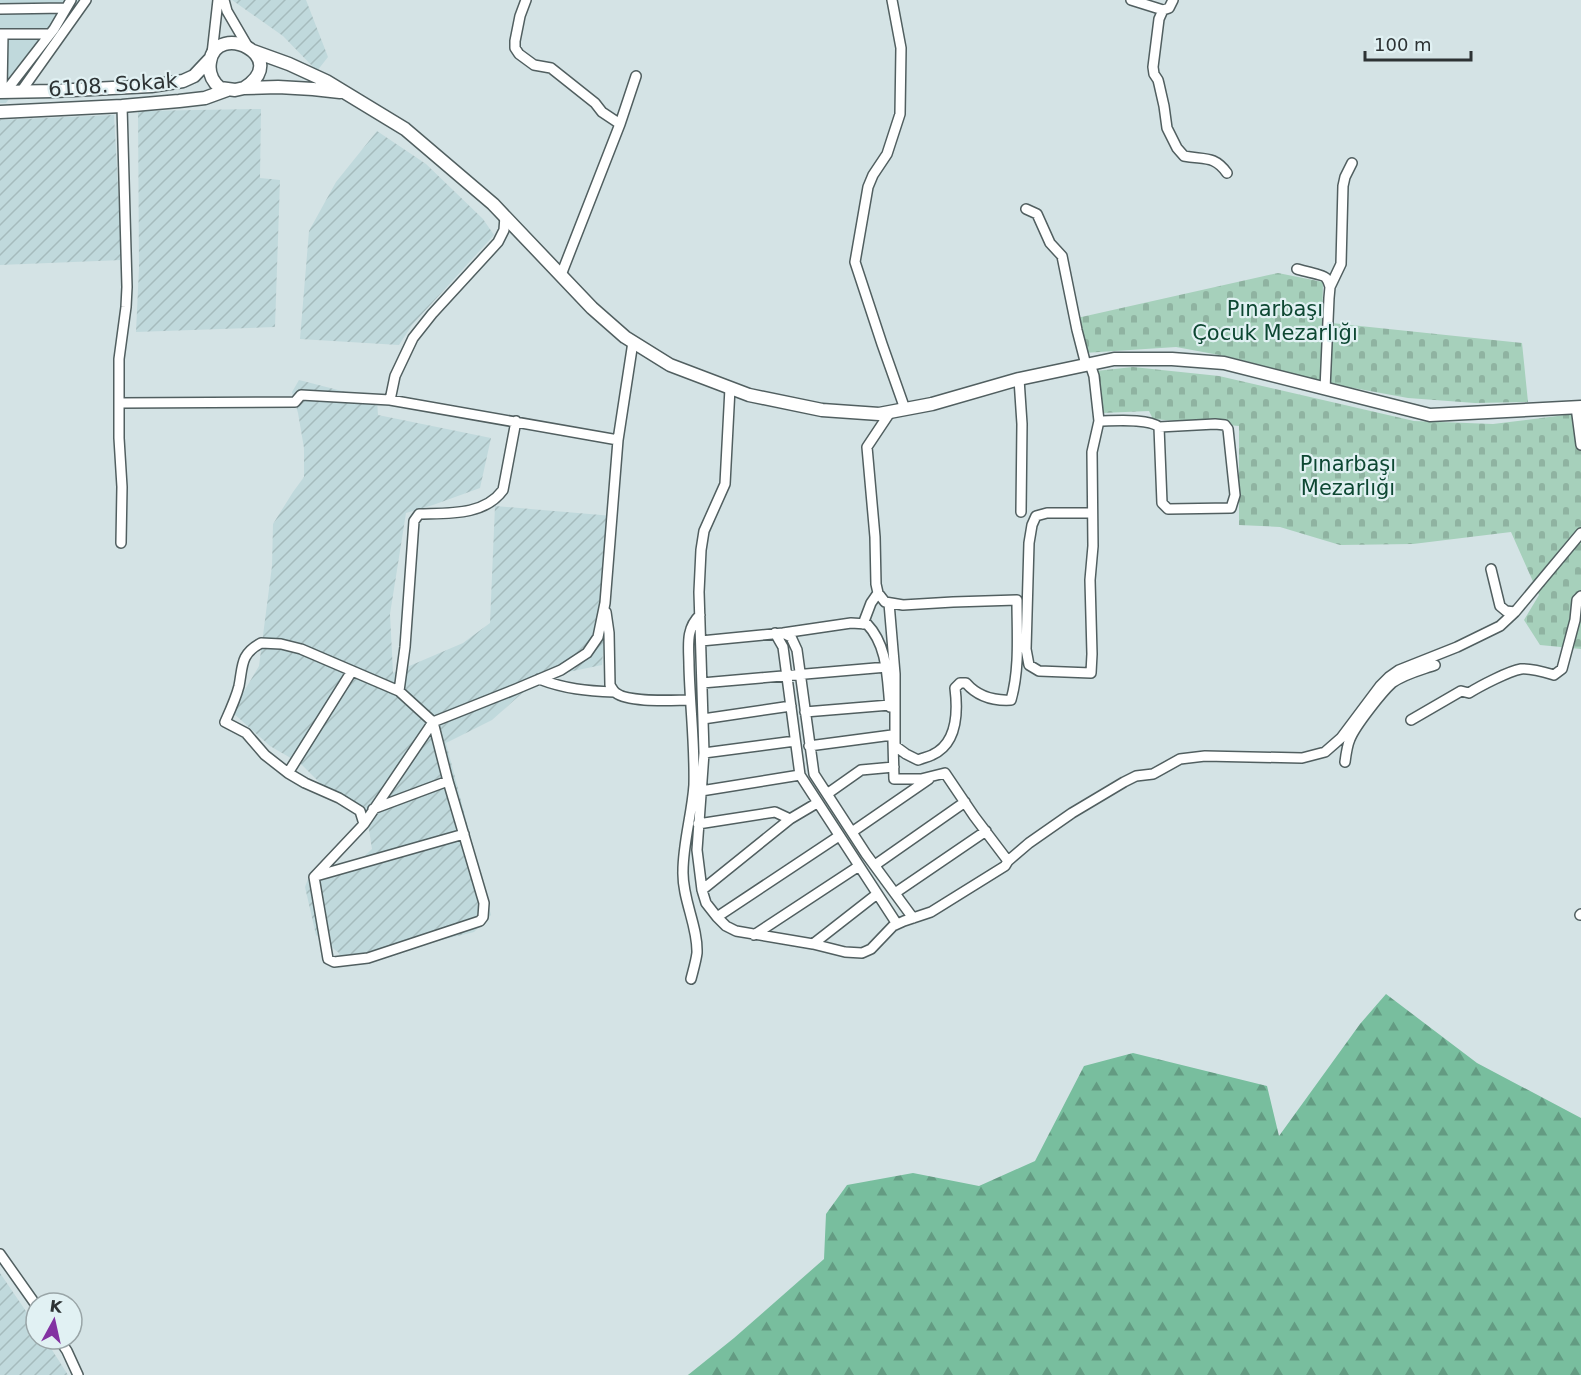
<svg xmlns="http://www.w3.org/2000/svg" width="1581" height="1375" font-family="'DejaVu Sans',sans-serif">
  <defs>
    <pattern id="industrial-furrows" width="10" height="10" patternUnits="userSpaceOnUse" patternTransform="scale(1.5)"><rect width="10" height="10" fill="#c0d9dc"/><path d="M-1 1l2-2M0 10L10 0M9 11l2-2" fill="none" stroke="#a5bbbd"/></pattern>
    <pattern id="forest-firs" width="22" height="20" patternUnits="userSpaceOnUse" patternTransform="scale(1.5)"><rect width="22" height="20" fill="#78be9e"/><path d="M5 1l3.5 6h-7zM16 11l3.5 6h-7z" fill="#639b82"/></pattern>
    <pattern id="cemetery-stones" width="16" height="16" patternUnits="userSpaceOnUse" patternTransform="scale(1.5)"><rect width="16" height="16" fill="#a6d0bb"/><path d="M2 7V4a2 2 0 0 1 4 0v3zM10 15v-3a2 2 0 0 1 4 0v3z" fill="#8fb3a1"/></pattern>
  </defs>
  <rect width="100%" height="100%" fill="#d4e3e5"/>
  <!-- built -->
  <path fill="#c0d9dc" d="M0 0H79L6 103H0Z"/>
  <!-- industrial -->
  <path fill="url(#industrial-furrows)" d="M232 0H306L328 57 317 71 283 36Z
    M261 109 260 178 280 180 275 327 136 332 139 268 138 111Z
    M114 115 122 260 0 265V120Z
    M377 131 426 164 483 219 494 235 412 325 399 345 300 339 309 231 336 182Z
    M299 380 377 400 378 415 491 438 480 488 433 505 406 513 390 614 393 673 463 643 490 623 495 506 613 516 602 665 539 678 492 720 446 743 491 915 474 932 341 964 339 953 316 935 305 887 311 871 359 861 372 849 366 810 323 786 301 764 270 746 232 712 259 666 272 566 273 524 293 492 304 477V448L298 413 292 392Z
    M0 1273 36 1326V1339H45L68 1375H0Z"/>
  <!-- forest -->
  <path fill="url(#forest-firs)" d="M1386 994 1477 1063 1581 1118V1375H688L734 1338 824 1259 826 1214 847 1185 913 1173 979 1186 1035 1161 1084 1066 1133 1053 1267 1086 1279 1136 1360 1024Z"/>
  <!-- cemetery -->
  <path fill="url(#cemetery-stones)" d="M1278 273 1323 282 1322 322 1522 343 1528 402 1475 403 1408 398 1337 385 1230 357 1176 347 1084 353 1077 318Z
    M1133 367 1219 376 1414 421 1493 424 1581 413V649L1540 645 1524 620 1539 595 1511 532 1413 544 1340 545 1280 527 1239 525V426L1153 419 1149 411 1102 413 1096 371Z"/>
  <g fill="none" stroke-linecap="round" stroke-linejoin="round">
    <defs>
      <path id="minor" d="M224 0 227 11 248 47
        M526 0 520 16 515 41V48L519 54 534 65 551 68 595 103 602 112 620 124
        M892 0 901 48 900 114 887 154 873 175 868 187 855 262 882 344 905 409
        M1131 0 1163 10 1169 8 1173 0
        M0 9 66 8
        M1163 10 1159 19 1153 67 1154 74 1158 80 1159 84 1164 106 1167 128 1177 148 1184 156C1204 160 1214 155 1227 173
        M0 34H50
        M212 54 218 0
        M22 90 86 0
        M2 91 3 34
        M6 91 54 29 71 0
        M1026 209 1037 214 1050 243 1062 256 1077 330 1086 365
        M505 216 504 230 498 242 432 314 413 338 395 376 390 400 618 440
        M1297 269C1303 271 1324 275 1326 278 1328 280 1329 284 1330 287
        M561 275 620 124 636 76
        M1090 364 1094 376 1099 421 1092 452 1093 546 1090 580 1092 654 1091 673 1039 671 1029 665 1026 649 1029 543 1032 525 1036 516 1047 513H1092
        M1019 379 1022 424 1021 512
        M730 388 725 484 704 531 701 550 699 592 704 753 697 850 702 890 706 903 717 917 726 926 736 931 813 944 845 952 862 953 871 949 893 926 904 921 931 912 1005 866 1008 861 1029 843 1072 813 1124 782 1136 776 1153 774 1180 759 1205 756 1302 758 1325 752 1341 738 1380 686 1389 677 1399 670 1457 647 1500 626 1515 612 1581 533
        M1325 389 1329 298 1330 287 1341 264 1343 186 1345 177 1352 163
        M120 403 295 402 301 395 390 400
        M1576 407 1581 445
        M1099 421C1114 421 1148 418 1159 427L1215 424 1225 425 1228 429 1235 495 1231 508 1168 509 1162 503 1159 427
        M121 543 122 487 119 438V359L126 307 127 287 122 106
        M1491 569 1500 606 1506 611 1515 612
        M889 603 895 674V746L906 754 918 760C923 758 928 757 932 755 957 744 958 712 955 688L960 683H966C978 697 993 701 1011 700 1020 668 1017 633 1017 600L953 602 903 605 885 602 878 593 876 584 875 537 867 447 891 411
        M606 612 609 633 610 685C612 688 613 691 616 693 629 703 673 700 690 700
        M863 624 871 603 878 593
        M775 633 783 647 800 775 897 924
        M783 633 791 637 797 650 814 774 866 854 913 918
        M701 641 783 633 851 623 867 624C888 646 887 678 890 707
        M261 643 281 644 301 649 399 691 433 722 448 781 484 903 483 917 480 921 368 958 334 962 328 959 314 877 364 824 360 811 339 798 305 783 288 773 265 755 246 733 225 722C230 711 236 698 239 686 243 666 240 654 261 643Z
        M539 679C565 689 587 691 614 692
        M702 683 887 667
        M399 691 405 647 414 521 419 514C448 513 484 516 503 490L516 421
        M805 712 890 705
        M703 719 791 706
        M1411 720 1461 691 1469 693C1480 686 1509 671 1521 669 1531 668 1544 672 1554 675L1562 669 1575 620 1577 600 1581 596
        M893 741 894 779H921L945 773 974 816 1008 861
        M809 746 892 735
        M704 753 795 741
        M1345 762C1346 754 1347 746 1350 739 1355 726 1382 692 1392 683 1404 674 1421 670 1435 665
        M288 773 352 671
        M701 791 800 775
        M827 794 861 770 894 767
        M373 809 448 781
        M364 824 433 722 516 689 561 670 587 653 598 637 605 603 618 440 633 342
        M698 824 775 812 790 819
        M852 832 929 779
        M875 865 965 802
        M316 876 464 834
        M702 890 790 819 817 803
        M895 893 986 831
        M1580 915 1581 914
        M717 917 839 836
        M754 935 859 866
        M813 944 877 894
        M691 979C693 971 696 961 697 953 698 926 682 899 683 871 683 843 692 814 694 785 695 745 690 706 689 666 689 647 685 629 700 615
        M0 1254 36 1305
        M59 1339 67 1351 78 1375"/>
      <path id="major" d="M253 51 289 64 326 81 405 129 493 204 592 308 625 337 670 365 749 395 822 410 879 414 932 404 1019 379 1114 359H1172L1224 363 1430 415 1581 407
        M244 88C293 57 216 20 210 62 208 73 212 81 220 88L235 90 244 88 278 87 313 89 340 92
        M0 92 54 91 151 86 183 81 194 76 210 59
        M0 112 122 106 179 101 205 98 227 90"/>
    </defs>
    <!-- minor casing -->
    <use href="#minor" stroke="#515f60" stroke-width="12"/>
    <!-- major casing -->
    <use href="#major" stroke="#515f60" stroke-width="15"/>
    <!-- minor -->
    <use href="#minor" stroke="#fff" stroke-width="9"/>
    <!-- major -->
    <use href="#major" stroke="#fff" stroke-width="12"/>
  </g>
  <g text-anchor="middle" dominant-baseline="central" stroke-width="4.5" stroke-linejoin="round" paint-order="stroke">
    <!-- street labels -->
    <g font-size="21" fill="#2d3334" stroke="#e1f1f3">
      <text transform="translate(113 85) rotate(-4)">6108. Sokak</text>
    </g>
    <!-- park labels -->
    <g font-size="21" fill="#0d4732" stroke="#e1f1f3">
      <text x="1275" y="309">Pınarbaşı<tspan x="1275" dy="24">Çocuk Mezarlığı</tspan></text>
      <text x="1348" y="464">Pınarbaşı<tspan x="1348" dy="24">Mezarlığı</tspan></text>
    </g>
  </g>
  <!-- north arrow -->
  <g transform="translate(54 1321) rotate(8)"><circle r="28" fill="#e1f1f3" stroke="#99a5a7" stroke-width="1.5"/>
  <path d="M0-4.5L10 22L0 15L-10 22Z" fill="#8332a2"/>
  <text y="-9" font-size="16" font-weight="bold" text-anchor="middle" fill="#2d3334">K</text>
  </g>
  <!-- scale -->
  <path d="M1365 51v9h106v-9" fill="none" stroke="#2d3334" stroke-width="3"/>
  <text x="1374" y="51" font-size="18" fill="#2d3334" stroke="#e1f1f3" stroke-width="4.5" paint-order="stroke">100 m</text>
</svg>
